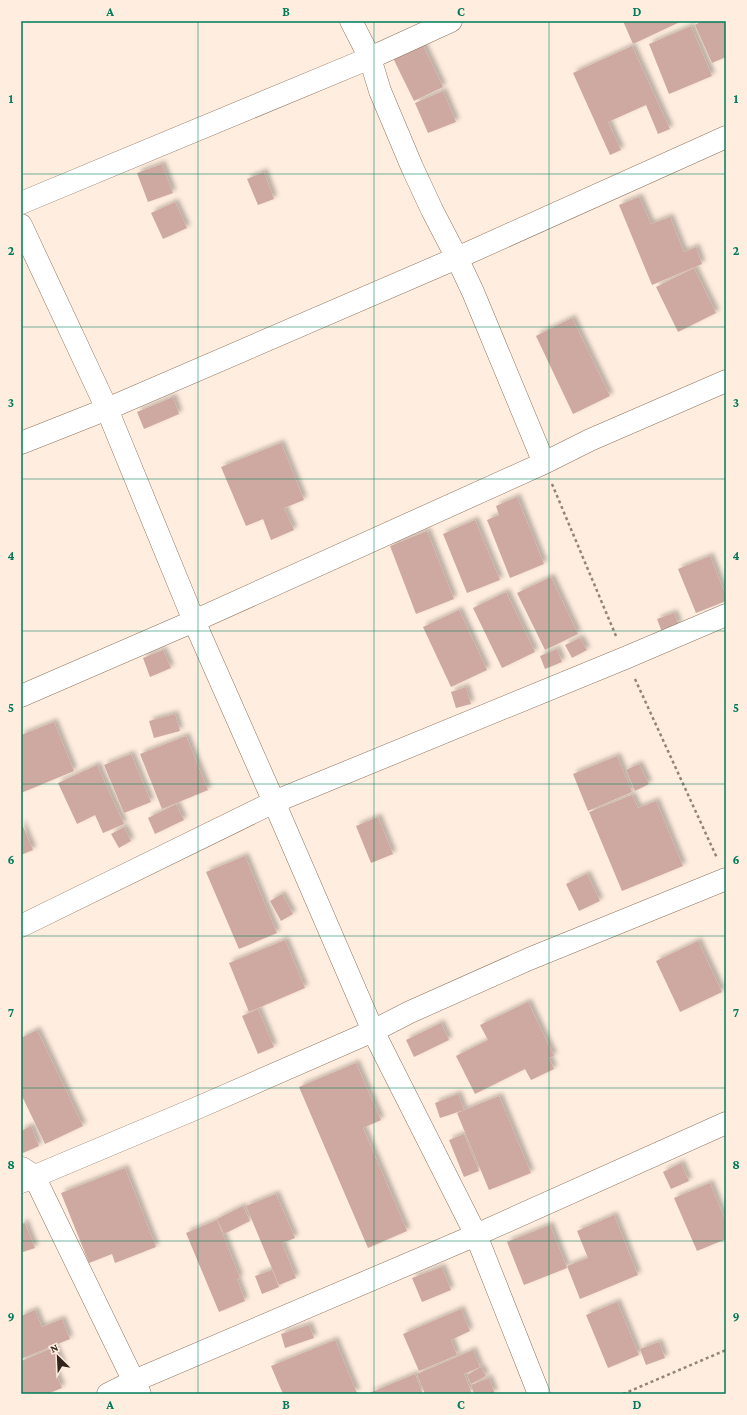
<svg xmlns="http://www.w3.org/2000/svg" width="747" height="1415" font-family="'Crimson Pro',serif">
  <defs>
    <filter id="shadow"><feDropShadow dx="3.5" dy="-3.5" stdDeviation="2" flood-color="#0004"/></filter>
  </defs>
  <rect width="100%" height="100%" fill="#ffeddf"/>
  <!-- building -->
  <path fill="#cea9a1" filter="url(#shadow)" d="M623 21H682L633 44Z
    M702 21H726V57L712 63 695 25Z
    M691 26 712 76 669 94 649 44Z
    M422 43 443 87 414 101 393 58Z
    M632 46 670 129 658 134 646 105 608 122 621 150 610 155 573 73Z
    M443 91 456 122 428 133 415 103Z
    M162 164 173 193 148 202 137 173Z
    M264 172 274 199 258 205 247 179Z
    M639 197 651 224 670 217 684 252 696 247 702 264 652 285 619 205Z
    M175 202 187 228 163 239 151 213Z
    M694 268 716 313 678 332 656 287Z
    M572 318 610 396 573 414 536 336Z
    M173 397 179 414 144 429 137 412Z
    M281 443 304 500 284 508 294 530 271 540 263 519 246 526 221 467Z
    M517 497 544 564 510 578 487 520 499 515 496 506Z
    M475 520 500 580 467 593 443 534Z
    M427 531 454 599 416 614 390 546Z
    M710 556 726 596V601L696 613 678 569Z
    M551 577 578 634 545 650 517 593Z
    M506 592 535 652 502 668 473 608Z
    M459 610 487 670 451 687 423 627Z
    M674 613 679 625 662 632 657 619Z
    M580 638 587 650 572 658 565 645Z
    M557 649 562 662 545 669 540 656Z
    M163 650 171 668 150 677 143 658Z
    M466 687 471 704 456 708 451 692Z
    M175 714 180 731 154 738 149 721Z
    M54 722 74 771 21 793V735Z
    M186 736 208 790 162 809 140 754Z
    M131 754 151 802 124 813 104 765Z
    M617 756 632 792 588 811 573 774Z
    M639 764 649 784 635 791 626 770Z
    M97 765 124 824 103 833 95 815 77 824 58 783Z
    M632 795 638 808 656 801 683 866 622 891 589 812Z
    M176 804 184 820 155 834 148 818Z
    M378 817 393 854 371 863 356 826Z
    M21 822 33 850 21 855Z
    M124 827 131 841 119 848 111 834Z
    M245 856 277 933 239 949 206 872Z
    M587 874 600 901 579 911 566 884Z
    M282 894 293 914 281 921 270 901Z
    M285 940 305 988 249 1012 229 963Z
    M698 941 722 992 680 1012 656 961Z
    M528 1002 554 1056 549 1058 554 1069 531 1080 525 1069 475 1094 456 1056 488 1040 480 1025Z
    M258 1009 274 1047 258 1054 242 1016Z
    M441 1023 449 1040 414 1057 406 1040Z
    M37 1030 83 1126 45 1144 21 1094V1038Z
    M356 1063 381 1120 363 1128 407 1231 368 1248 299 1087Z
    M458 1094 464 1110 440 1118 435 1103Z
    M499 1096 531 1173 489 1190 457 1113Z
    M31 1126 39 1146 23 1153 21 1148V1131Z
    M464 1134 479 1171 464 1177 449 1140Z
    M681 1163 689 1181 671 1189 663 1172Z
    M125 1168 156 1247 115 1263 112 1254 89 1263 61 1193Z
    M710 1183 726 1222V1239L697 1251 674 1198Z
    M276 1194 295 1238 282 1243 296 1278 279 1285 246 1206Z
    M243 1206 250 1221 224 1234 217 1219Z
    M614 1215 638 1275 580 1299 567 1266 588 1258 577 1231Z
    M217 1220 240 1278 237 1279 245 1301 219 1312 186 1233Z
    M25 1223 35 1248 23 1252 21 1247V1224Z
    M550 1225 567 1268 524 1285 507 1242Z
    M442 1267 451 1290 422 1302 412 1278Z
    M272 1270 279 1287 262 1294 255 1276Z
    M617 1302 639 1355 608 1368 586 1315Z
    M461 1309 470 1331 451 1340 457 1355 419 1371 403 1334Z
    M35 1310 42 1327 62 1319 70 1339 21 1359V1316Z
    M309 1325 314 1338 285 1348 281 1334Z
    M335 1340 357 1393 283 1394 271 1366Z
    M659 1342 665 1358 646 1365 640 1349Z
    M55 1347 63 1366 54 1369 62 1388 47 1394H23L21 1390V1361Z
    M473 1350 480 1367 464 1374 472 1394H425L417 1374Z
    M481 1367 486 1376 471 1384 467 1375Z
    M415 1374 423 1394H367Z
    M489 1378 495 1394H474L471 1385Z"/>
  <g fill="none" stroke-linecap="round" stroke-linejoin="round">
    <defs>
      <path id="minor" d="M351 21 370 58 380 91 412 167 432 210 457 258 473 292 544 463
        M21 203 370 58 451 21
        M21 225 107 409 194 621 274 802 373 1031 476 1235 539 1394
        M21 443 107 409 457 258 726 137
        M21 696 194 621 544 463 590 440 726 381
        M21 926 274 802 625 658 726 615
        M22 1168 34 1176 140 1394
        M21 1182 197 1108 373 1031 410 1012 529 959 726 879
        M108 1394 134 1381 476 1235 726 1123"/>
    </defs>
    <!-- minor casing -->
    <use href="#minor" stroke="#8e745f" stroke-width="23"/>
    <!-- path -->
    <path stroke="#93847a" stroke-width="2.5" stroke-dasharray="3 3" stroke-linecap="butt" d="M552 484 616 636
      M635 679 717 858
      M623 1394 726 1350"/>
    <!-- minor -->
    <use href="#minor" stroke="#fff" stroke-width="22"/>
  </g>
  <!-- grid -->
  <path fill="none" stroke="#017b59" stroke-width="1" stroke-opacity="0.55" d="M198 21V1394M374 21V1394M549 21V1394M21 174H726M21 327H726M21 479H726M21 631H726M21 784H726M21 936H726M21 1088H726M21 1241H726"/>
  <!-- border -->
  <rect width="747" height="1415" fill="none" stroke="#ffeddf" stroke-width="44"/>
  <!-- north arrow -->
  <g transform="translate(58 1357) rotate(336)" stroke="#ffeddf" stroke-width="3" paint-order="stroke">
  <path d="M0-3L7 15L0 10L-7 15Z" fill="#30251d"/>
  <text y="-6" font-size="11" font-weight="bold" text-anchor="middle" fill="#30251d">N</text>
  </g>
  <rect x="22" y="22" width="703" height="1371" fill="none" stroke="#017b59" stroke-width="1.5"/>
  <g font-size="13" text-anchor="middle" font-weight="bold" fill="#017b59">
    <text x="110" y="16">A</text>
    <text x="286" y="16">B</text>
    <text x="461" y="16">C</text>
    <text x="637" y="16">D</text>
    <text x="11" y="103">1</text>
    <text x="736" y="103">1</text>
    <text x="11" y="255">2</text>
    <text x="736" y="255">2</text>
    <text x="11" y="407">3</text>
    <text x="736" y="407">3</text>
    <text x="11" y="560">4</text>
    <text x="736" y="560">4</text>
    <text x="11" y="712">5</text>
    <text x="736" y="712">5</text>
    <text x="11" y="864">6</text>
    <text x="736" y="864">6</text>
    <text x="11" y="1017">7</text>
    <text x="736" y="1017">7</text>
    <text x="11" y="1169">8</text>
    <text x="736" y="1169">8</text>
    <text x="11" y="1321">9</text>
    <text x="736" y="1321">9</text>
    <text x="110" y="1409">A</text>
    <text x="286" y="1409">B</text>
    <text x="461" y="1409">C</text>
    <text x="637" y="1409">D</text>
  </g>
</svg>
